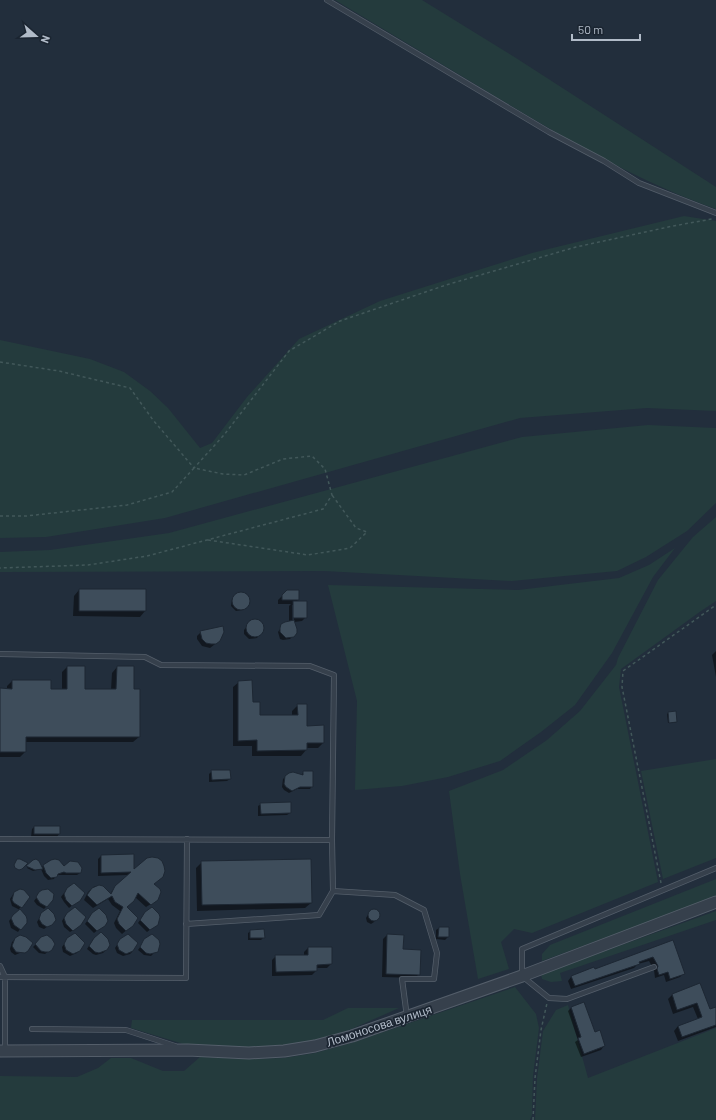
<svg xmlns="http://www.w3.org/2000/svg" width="716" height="1120" font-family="Barlow,sans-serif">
  <rect width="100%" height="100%" fill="#222e3c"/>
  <!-- green -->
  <path fill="#243b3d" d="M335 0H422L516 58 716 187V209C639 182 568 140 498 98 444 65 389 33 335 0Z
    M684 216 716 221V411L647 408 520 418 165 518 46 537 0 538V340L90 359 124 372 150 391 168 408 200 448 212 443 247 397 299 339 380 301 532 253Z
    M648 425 716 428V503L687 531 646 557 617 571 512 581 324 571 0 572V552L50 550 169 533 522 437Z
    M716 517V601L701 611 621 669 619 687 658 882 532 933 514 929 501 942 509 969 478 979 460 874 449 791 503 770 547 740 580 711 616 665 618 658 658 580 693 537Z
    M675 548 653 577 612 653 575 705 541 732 500 761 448 777 402 786 355 790 357 701 328 585 518 590 619 578 649 565Z
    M716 759V858L663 879 641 771Z
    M716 879V897L542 961V954L550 945Z
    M716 911V920L560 973 562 981 551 982 542 979 541 974Z
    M515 987 536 1014 539 1028 533 1076 532 1115 530 1120H0V1076L77 1077 98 1068 111 1058H131L163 1071H184L200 1057 248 1059 283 1058 315 1053 351 1043Z
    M568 1005 588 1078 716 1028V1120H535L537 1078 543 1031 556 1010Z
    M348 1008H399L347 1031 308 1042 281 1046 247 1047 190 1046 131 1028 132 1020H323Z"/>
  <!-- shadow -->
  <path fill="#0007" d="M79 590 145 611 140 617 73 616 74 596Z
    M242 593 248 597 249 600 246 607 243 610 236 611 231 606 232 599Z
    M283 595 298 600 296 602 306 617 302 621 294 622V605H292L293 636 290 639 283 640 280 639 278 632 282 626 289 622V606L291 604H278V600Z
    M251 621H255L261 624 262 628 259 635 257 638 249 639 244 634V630Z
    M201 632 219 641 210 648 202 646 197 639V636Z
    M716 651V677L712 655Z
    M67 667 84 690H111L112 673 117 667 133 690 139 737 133 742H25V752L20 757H0V689H7V686L12 681 50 690H62V672Z
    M239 682 259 716H292V711L298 705 306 727 323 743 318 748H306V750L301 756H252V746H233V687Z
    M668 713 676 722 675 723H668L667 714Z
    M212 771 230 779 227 781 209 782V774Z
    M304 772 312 786 310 789H297L289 793 284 790 282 787 283 779 286 776 301 775Z
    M261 804 290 813 287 815 258 816V806Z
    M34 827H59V834L57 837H31L32 829Z
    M101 856 133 872 153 884 156 901 146 907 147 908 135 897 126 907 128 929 122 934 116 928 114 923 120 911 112 905 108 899 93 908 84 900 88 892 95 886 103 887 110 894 115 887 128 875 98 876V859Z
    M33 861 42 867 43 866 64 867 80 873 77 875H56L54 879 48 880 44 876 41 869 33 871 27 868Z
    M202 862 311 903 305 908 197 911 196 868Z
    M67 889 79 900 69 908 64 902 61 897Z
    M14 893 21 907 19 909 20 910 12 906 10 899Z
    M40 893 46 907 44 909 37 905 34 901Z
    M374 910 378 912 379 915 374 922 371 924 367 922 366 918 370 911Z
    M145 913 156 925 147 932 138 923Z
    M42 914 51 924 44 929 39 927 37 922Z
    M92 914 104 925 94 933 85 924Z
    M14 915 20 929 18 932 11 928 9 921Z
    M65 916 77 928 70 932 64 927 62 921Z
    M439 928 448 937 445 940 436 939V930Z
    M251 931 264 937 261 940H248V933Z
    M387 935 402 950 419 974 415 978 382 977 383 939Z
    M42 938 51 949 45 954 39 953 33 947Z
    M94 938 106 950 103 953 96 955 93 954 87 949Z
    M15 939 27 950 15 955 11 952 10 949 12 942Z
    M68 939 79 950 77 953 70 956 63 952 62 947Z
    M121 939 133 951 130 954 123 956 117 953 115 948Z
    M145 940 159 948 151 956 144 955 138 950Z
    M672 941 684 973 680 977 666 982 664 975 655 978 654 970 649 961 638 964 634 968 571 989 568 981 571 977 594 971Z
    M308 948 331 964 327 968H316V971L312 975 272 976V960L276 956H304V952Z
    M700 985 709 1010H716V1027L678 1041 674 1031 678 1026 698 1019 693 1007 673 1014 668 999 672 995Z
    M583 1003 594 1033 604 1046 601 1050 581 1057 575 1042 578 1040 568 1011 571 1008Z"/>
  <!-- building -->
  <path fill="#3e4d5b" stroke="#1d2733" d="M79 589H146V611H79Z
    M287 590H299V600H282V595Z
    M232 601a9 9 0 1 1 18 0a9 9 0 1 1-18 0Z
    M293 601H307V618H293Z
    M246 628a9 9 0 1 1 18 0a9 9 0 1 1-18 0Z
    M294 620 297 629V633L294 637 286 638 280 632V628L281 624 285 622Z
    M223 626 224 632 220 641 216 644H211L206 643 202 639 200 631Z
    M67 666H85V689H116L117 666H134V689H140V737H26V752H0V688L12 689V680H51V689H67Z
    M252 680 253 702H260V715H298L297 704H307V726L324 725V743H307V750L257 751V740L238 741V681Z
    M676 711 677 722 669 723 668 712Z
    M211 770H230L231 779 212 780Z
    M303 771H313V787H300L292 791 286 787 284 784 285 776 289 773 293 772 303 775Z
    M291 802V813L261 814 260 803Z
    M34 826H60V834H34Z
    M134 854V869L147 858 152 857 158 858 162 861 164 866 165 871 163 877 154 884 160 889 161 892 158 900 151 905 138 893 134 901 127 907 138 918 133 926 126 931 119 924 117 919 123 907 115 902 112 896 97 905 87 895 92 888 99 885 103 886 111 894 115 886 131 872 101 873V855Z
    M17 859H20L28 863 22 869 19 870 15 868 14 865Z
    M36 859 39 861 43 869 35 870 26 866 33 860Z
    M55 859 59 860 64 866 70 861 78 862 82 868 81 873H66L64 872 58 874 57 877 51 878 46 873 43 865 51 860Z
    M311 859 312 903 202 905 201 861Z
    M74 883 85 893 80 901 72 906 66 900 64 894 67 888Z
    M20 889 24 890 30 897 22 908 14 903 12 900 14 892Z
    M48 889 54 894 53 900 47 907 40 903 36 897 39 892 42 890Z
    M75 907 86 917 81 925 73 931 66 924 64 918 67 913Z
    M152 907 159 914 160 917 158 925 150 930 140 920 145 912Z
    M48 908 54 914 56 920 52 925 47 927 42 924 39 919 41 913Z
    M99 908 106 915 108 921 105 926 97 931 87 921 92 913Z
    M368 915a6 6 0 1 1 12 0a6 6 0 1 1-12 0Z
    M20 909 26 916 27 919V923L21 930 14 925 11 918 13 915Z
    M439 927H449V937H438Z
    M264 929 265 938H250V930Z
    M101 932 108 939 110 945 107 950 99 953 95 952 89 946 94 938Z
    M75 933 85 943 80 951 73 954 66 950 64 944 67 938Z
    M128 934 138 943 133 951 126 954 119 950 117 944 120 939Z
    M152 934 159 940 160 944 158 952 150 954 146 953 140 947 144 939Z
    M387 934 404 935 403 949 421 950 420 975 386 974Z
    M20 935 26 937 33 943 28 951 25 953 16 952 12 946 15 938Z
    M47 935 52 939 55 944 52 950 49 952H45L41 951 35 944 41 937Z
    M673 940 685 974 670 979 668 972 659 975 657 969 658 966 653 957 639 962 640 964 575 986 571 976 594 967 595 969Z
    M308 947H332V964L317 965V971L276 972 275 955H308Z
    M700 983 710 1009 716 1007V1025L682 1037 678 1026 702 1017 697 1003 677 1010 672 994Z
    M584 1002 595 1032 600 1030 605 1046 584 1054 578 1038 581 1037 571 1007Z"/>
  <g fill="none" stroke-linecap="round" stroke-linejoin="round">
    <defs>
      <path id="service" d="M327 0 549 132 604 161 639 183 716 213
        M0 654 145 657 161 665 310 666 334 675 332 840
        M0 839 332 840 333 891 319 915 186 924
        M333 891 395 895 424 910 437 953 434 979H402L407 1017
        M0 966 5 977V1051
        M654 967 567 999 549 998 522 976V949L716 868
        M0 977 186 978 187 839
        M32 1029 126 1030 175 1046"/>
      <path id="tertiary" d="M0 1051 188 1050 249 1053 284 1051 315 1046 352 1036 522 976 716 902"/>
    </defs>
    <!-- service casing -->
    <use href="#service" stroke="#545e6a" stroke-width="6"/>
    <!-- tertiary casing -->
    <use href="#tertiary" stroke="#545e6a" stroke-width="13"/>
    <!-- path -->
    <path stroke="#42585a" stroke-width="1.5" stroke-dasharray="3 3" stroke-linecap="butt" d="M0 362 59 371 130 388 153 420 194 468 224 435 289 351 340 321 446 285 576 247 673 226 712 219
      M0 516H26L127 505 172 492 194 468 223 474 244 475 283 459 312 456 325 469 332 495 323 509 147 556 88 565 0 568
      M208 540 308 555 350 548 367 532 356 528 332 495
      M661 883 622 687 623 671 716 605
      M533 1120 535 1078 541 1030 547 1003"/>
    <!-- service -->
    <use href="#service" stroke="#36404c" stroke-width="4.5"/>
    <!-- tertiary -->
    <use href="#tertiary" stroke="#36404c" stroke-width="11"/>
  </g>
  <g text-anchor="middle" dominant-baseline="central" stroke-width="3.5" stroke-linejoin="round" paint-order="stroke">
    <!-- street labels -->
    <g font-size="12" fill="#b1bbc8" stroke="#1b2531">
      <text transform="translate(379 1025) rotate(-18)">Ломоносова вулиця</text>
    </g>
  </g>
  <!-- north arrow -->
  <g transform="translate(36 36) rotate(110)" stroke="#1b2531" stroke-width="3" paint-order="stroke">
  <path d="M0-3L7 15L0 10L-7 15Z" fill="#b1bbc8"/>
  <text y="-6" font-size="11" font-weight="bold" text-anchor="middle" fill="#b1bbc8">N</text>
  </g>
  <!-- scale -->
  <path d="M572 34v6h68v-6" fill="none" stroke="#b1bbc8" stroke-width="2"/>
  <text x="578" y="34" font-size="12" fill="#b1bbc8" stroke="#1b2531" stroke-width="3" paint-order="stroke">50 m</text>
</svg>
